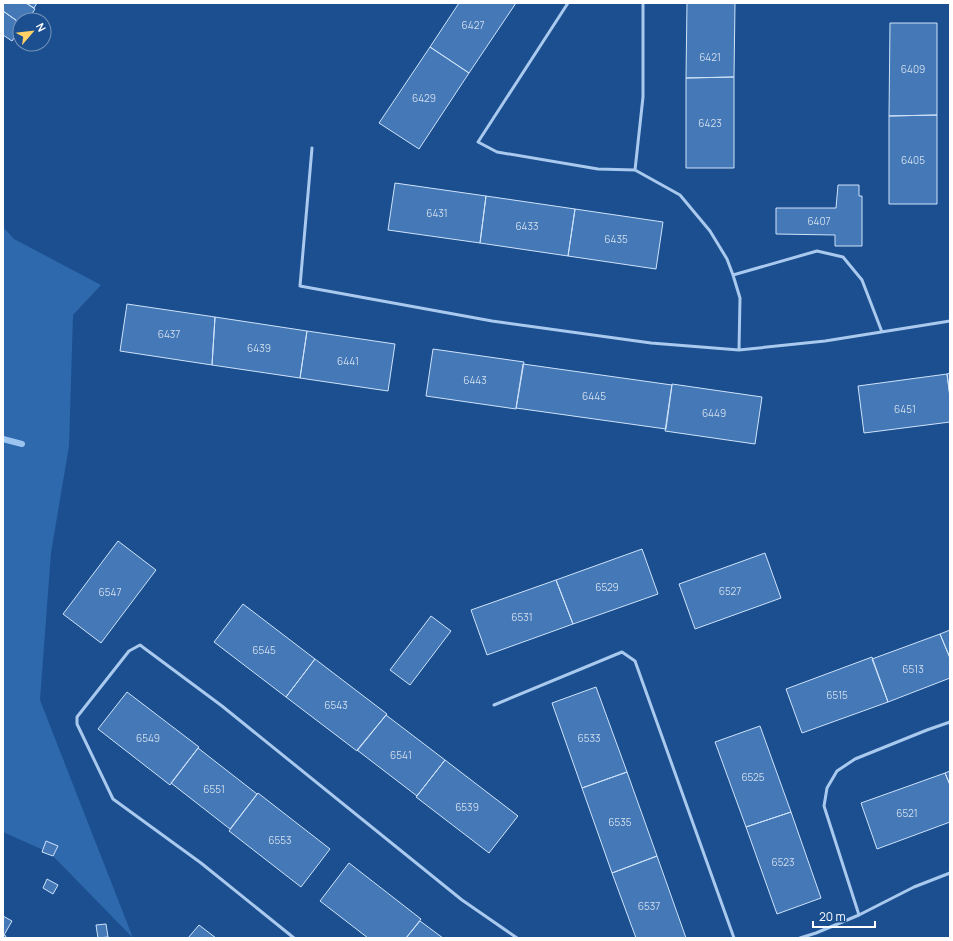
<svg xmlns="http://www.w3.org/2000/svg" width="953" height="941" font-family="Manrope,sans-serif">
  <rect width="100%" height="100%" fill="#1b4f8f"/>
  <!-- green -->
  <path fill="#2e69ad" d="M3 227 14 239 101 285 73 315 69 446 51 553 40 700 133 938 50 853 3 832Z"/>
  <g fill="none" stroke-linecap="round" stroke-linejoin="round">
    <!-- stream -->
    <path stroke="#9cc4f0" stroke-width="6" d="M3 439 22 444"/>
  </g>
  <!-- building -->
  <path fill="#4478b7" stroke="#cfe3fa" d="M4 3H26L35 9 28 20H20V23L3 11V5Z
    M26 3H37L34 8Z
    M459 3H516L469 73 430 47Z
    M687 3H735L734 77 686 78Z
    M3 11 20 23V29L12 41 3 35Z
    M890 23H937V115L889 116Z
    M430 47 469 73 419 149 379 123Z
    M734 77V168H686V78Z
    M937 115V204H889V116Z
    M395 183 486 196 480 243 388 230Z
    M838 185H859V196H862V246H835V235L776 234V208H836Z
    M486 196 575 209 568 256 480 243Z
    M575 209 663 222 656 269 568 256Z
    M127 304 215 317 212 365 120 351Z
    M215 317 307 331 300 378 212 365Z
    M307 331 395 344 388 391 300 378Z
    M433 349 524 362 516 409 426 396Z
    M523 364 672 385 666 429 516 408Z
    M950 373V397L947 374Z
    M947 374 950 397V422L864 433 858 386Z
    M672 384 762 397 755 444 665 431Z
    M118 541 156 570 101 643 63 614Z
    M642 549 658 594 573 624 556 580Z
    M765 553 781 598 695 629 679 584Z
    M556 580 573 624 487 655 471 610Z
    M243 604 315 659 286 697 214 642Z
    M431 616 451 631 410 685 390 670Z
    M950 630V658L940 634Z
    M940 634 950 658V678L888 702 872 659Z
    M872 657 888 702 802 733 786 689Z
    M315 659 387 714 357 751 286 697Z
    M596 687 627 772 582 788 552 703Z
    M127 692 199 747 170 785 98 729Z
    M386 715 445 760 417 796 357 750Z
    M760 726 791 812 746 827 715 742Z
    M198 748 257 794 230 829 171 783Z
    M445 760 518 816 489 853 416 797Z
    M950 771V785L945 773Z
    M627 772 657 856 612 873 582 788Z
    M945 773 950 785V822L877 849 861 803Z
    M258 793 330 849 301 887 229 831Z
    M791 812 821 898 777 914 746 827Z
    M46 841 58 846 53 856 42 852Z
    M657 856 686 938H636L612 873Z
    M349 863 421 919 406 938H368L320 901Z
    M47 879 58 885 53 894 43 888Z
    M3 916 12 921 4 935 6 936 5 938H3Z
    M420 921 443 938H406Z
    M106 924 108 937 98 938 96 925Z
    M199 925 216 938H188Z"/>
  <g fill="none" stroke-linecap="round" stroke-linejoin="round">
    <!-- service -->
    <path stroke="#a9c9ee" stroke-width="3" d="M568 3 478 142 497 152 598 169 635 170 643 97V3
      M312 148 300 286 492 321 651 343 739 350 825 341 950 321
      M635 170 680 195 710 231 727 259 733 275 740 298 739 350
      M733 275 817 251 843 257 862 280 882 332
      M494 705 622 652 635 661 734 938
      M859 915 824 806 827 788 837 771 855 759 927 730 950 722
      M294 938 201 863 113 799 77 724V717L129 651 140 645 222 706 462 900 517 938
      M800 938 816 933 859 915 914 887 950 873"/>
  </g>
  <g text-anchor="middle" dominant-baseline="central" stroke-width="3" stroke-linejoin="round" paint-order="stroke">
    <!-- number labels -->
    <g font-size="10" fill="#d0dded">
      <text x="473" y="25">6427</text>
      <text x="710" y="57">6421</text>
      <text x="913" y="69">6409</text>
      <text x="424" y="98">6429</text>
      <text x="710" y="123">6423</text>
      <text x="913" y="160">6405</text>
      <text x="437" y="213">6431</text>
      <text x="819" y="221">6407</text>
      <text x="527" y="226">6433</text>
      <text x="616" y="239">6435</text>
      <text x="169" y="334">6437</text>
      <text x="259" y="348">6439</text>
      <text x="348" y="361">6441</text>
      <text x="475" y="380">6443</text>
      <text x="594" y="396">6445</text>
      <text x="905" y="409">6451</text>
      <text x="714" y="413">6449</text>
      <text x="607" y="587">6529</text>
      <text x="730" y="591">6527</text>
      <text x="110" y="592">6547</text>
      <text x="522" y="617">6531</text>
      <text x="264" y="650">6545</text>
      <text x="913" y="669">6513</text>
      <text x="837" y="695">6515</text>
      <text x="336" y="705">6543</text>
      <text x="148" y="738">6549</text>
      <text x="589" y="738">6533</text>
      <text x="401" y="755">6541</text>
      <text x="753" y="777">6525</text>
      <text x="214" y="789">6551</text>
      <text x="467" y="807">6539</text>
      <text x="907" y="813">6521</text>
      <text x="620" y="822">6535</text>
      <text x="280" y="840">6553</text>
      <text x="783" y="862">6523</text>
      <text x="649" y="906">6537</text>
    </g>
  </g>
  <!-- border -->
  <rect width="953" height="941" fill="none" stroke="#ffffff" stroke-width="8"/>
  <!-- north arrow -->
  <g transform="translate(32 32) rotate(62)"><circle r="19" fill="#1b4f8f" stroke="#7695bc"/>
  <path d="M0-3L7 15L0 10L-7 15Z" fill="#ffd166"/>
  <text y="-6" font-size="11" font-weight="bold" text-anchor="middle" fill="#ffffff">N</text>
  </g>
  <!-- scale -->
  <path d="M813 921v6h62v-6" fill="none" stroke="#ffffff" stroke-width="2"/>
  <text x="819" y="921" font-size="12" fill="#ffffff" stroke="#1b4f8f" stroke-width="3" paint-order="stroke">20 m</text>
</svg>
